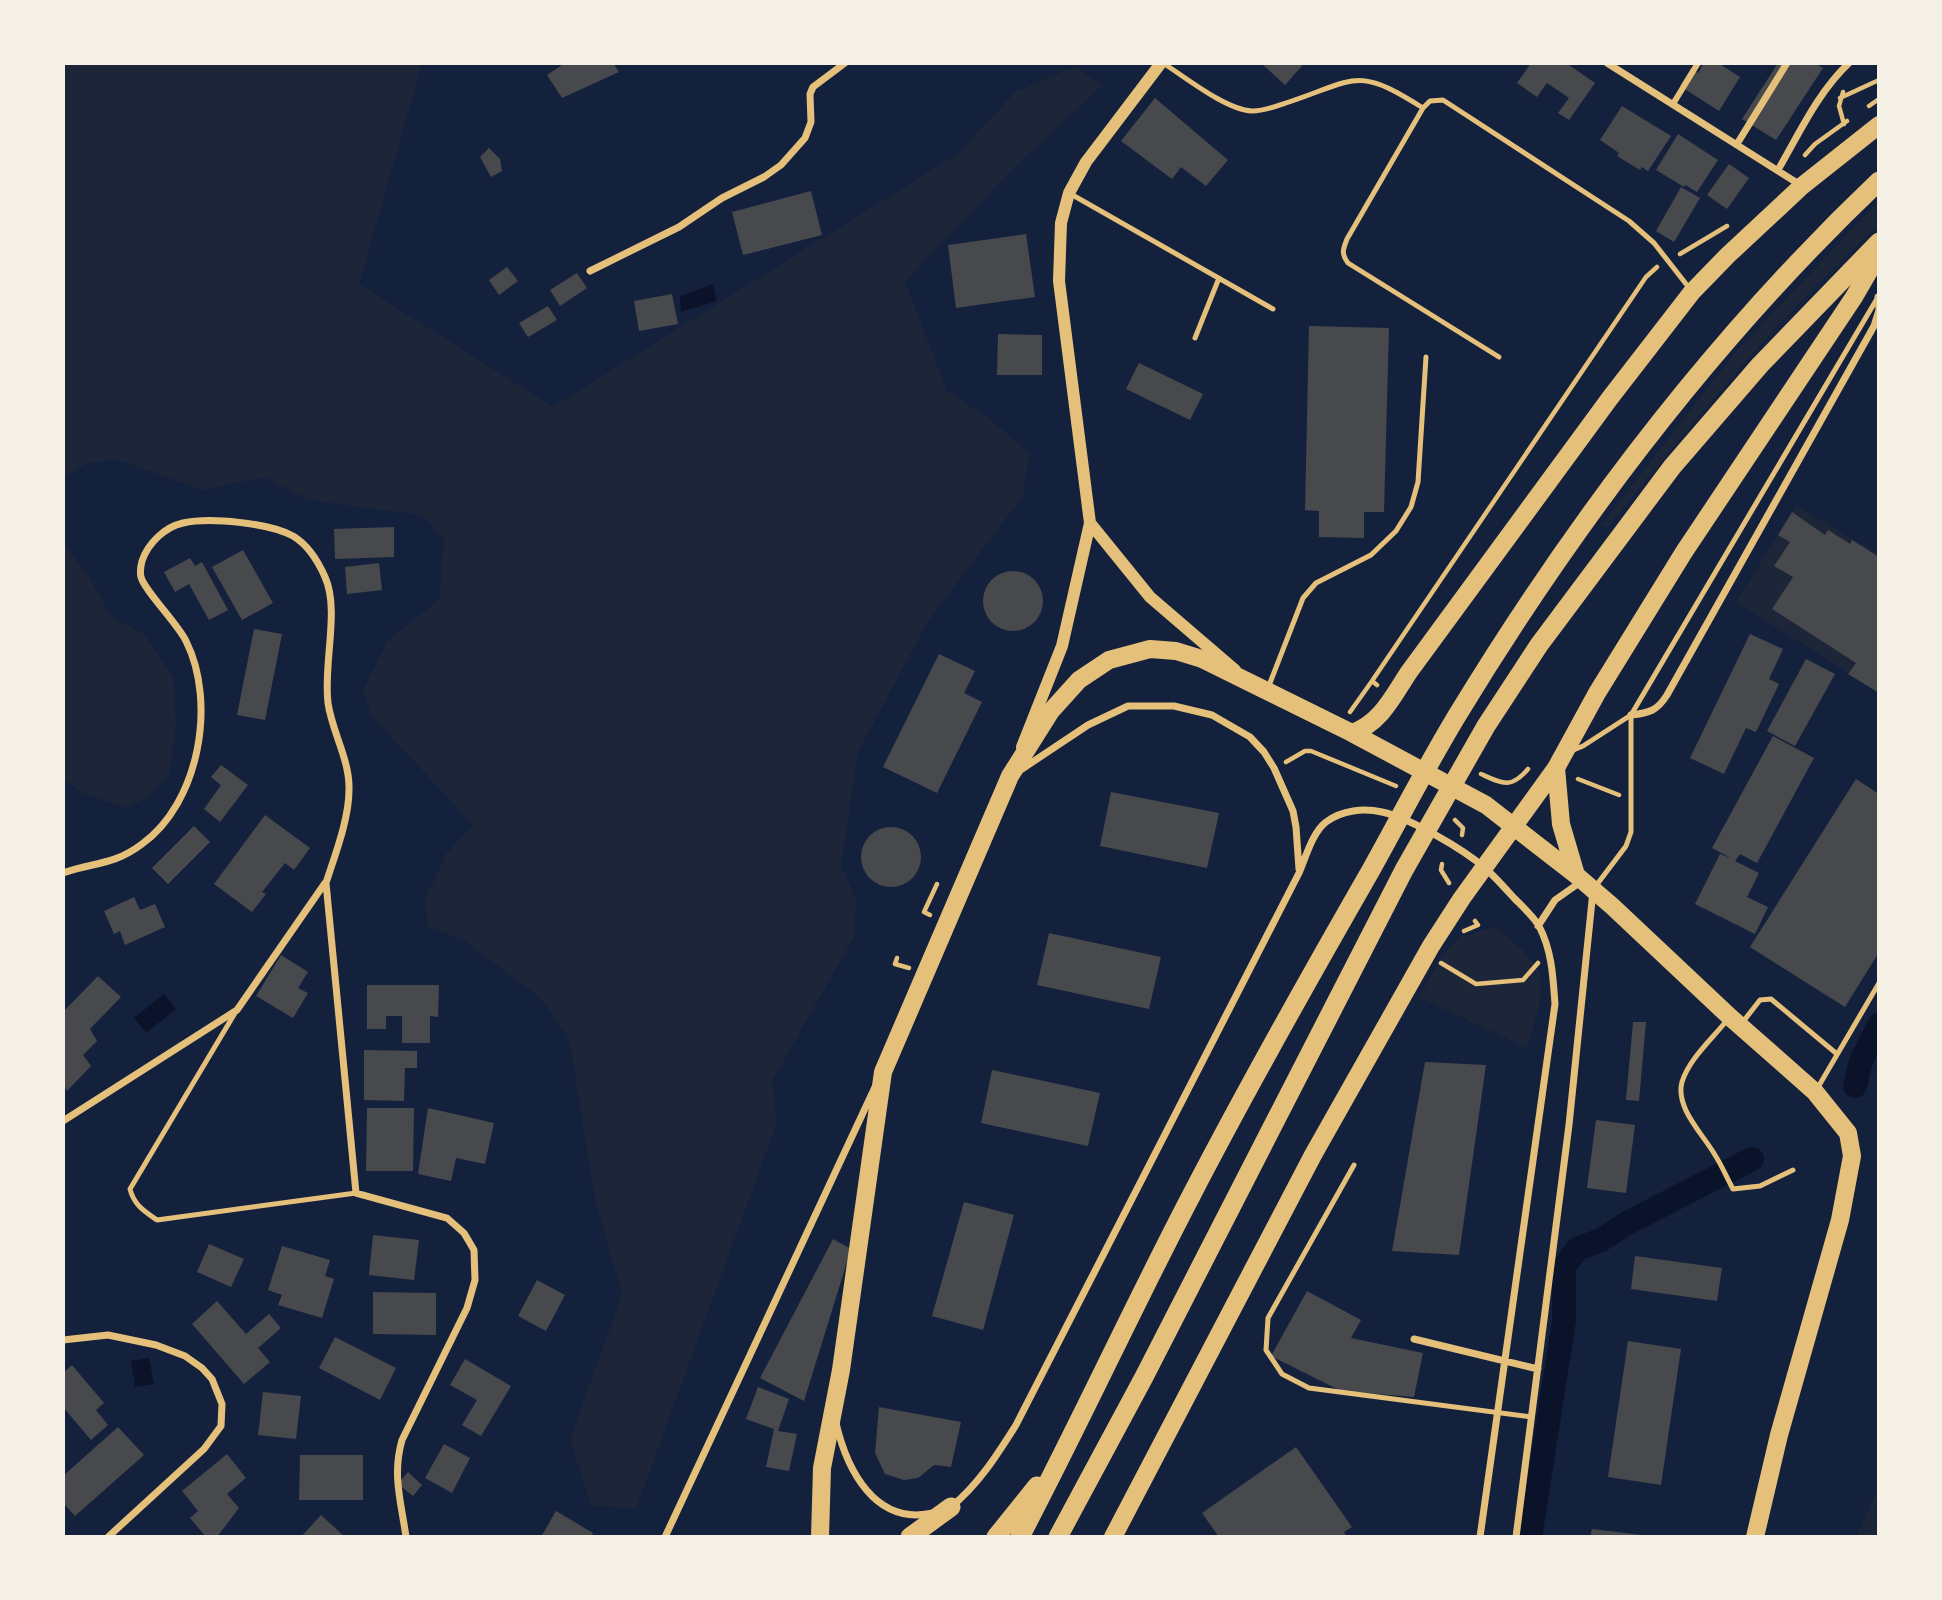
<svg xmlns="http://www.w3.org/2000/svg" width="1942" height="1600" font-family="Merriweather,serif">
  <rect width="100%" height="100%" fill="#14213d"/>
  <!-- green -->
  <path fill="#1d2539" d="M63 63H422L359 284 553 407 959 153 1015 92 1075 67 1102 85 1014 168 905 281 947 391 991 420 1029 453 1023 496 928 621 858 752 841 866 856 899 854 937 772 1081 777 1122 636 1509 591 1505 570 1440 622 1294 596 1203 569 1038 542 999 465 941 428 926 425 900 446 854 473 825 372 716 363 690 389 639 439 600 444 540 422 515 309 500 263 477 201 490 117 459 87 463 63 477Z
    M1879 201V225C1778 316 1694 422 1608 527L1601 525 1735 353Z
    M1796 506 1879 554V692L1736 602Z
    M63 542 89 577 112 617 145 635 173 677 176 725 169 774 149 797 126 808 83 793 63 779Z
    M1494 927C1507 935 1534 958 1539 973 1545 995 1533 1028 1527 1048L1419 997 1443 955 1460 937Z
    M1879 1487V1537H1856Z"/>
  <!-- water -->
  <path fill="#0b132b" d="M713 284 717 301 681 312 680 296Z
    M164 994 176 1009 146 1033 134 1018Z
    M149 1358 154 1384 135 1387 131 1361Z"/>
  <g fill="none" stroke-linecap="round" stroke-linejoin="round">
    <!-- canal -->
    <path stroke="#0b132b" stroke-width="24" d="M1855 1086 1861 1061 1879 1025
      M1530 1537 1564 1321V1267L1577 1249 1601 1240 1627 1223 1752 1159"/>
  </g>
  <!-- building -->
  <path fill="#48494c" d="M565 63H613L619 72 562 98 547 75Z
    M1261 63H1299L1302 66 1285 85Z
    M1531 63H1566L1595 83 1569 120 1558 113 1569 98 1547 83 1537 97 1517 83Z
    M1704 63H1718L1740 77 1719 111 1680 86 1691 68 1698 73Z
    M1778 63H1814L1823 68 1776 140 1742 119Z
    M1155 98 1228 160 1206 186 1181 167 1172 179 1121 141Z
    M1622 106 1671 136 1648 171 1642 167 1640 170 1617 156 1619 153 1600 140Z
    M1678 134 1718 160 1697 192 1685 185 1684 187 1656 170Z
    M489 148 500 159 502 171 491 177 480 157Z
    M1729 164 1749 178 1727 209 1707 195Z
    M1681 187 1700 198 1674 242 1656 231Z
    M811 191 822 235 743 255 732 212Z
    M1026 234 1035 297 956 308 948 245Z
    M507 267 518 281 499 295 489 280Z
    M577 273 587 288 560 306 550 290Z
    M672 294 678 324 639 331 634 301Z
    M548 306 557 320 528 337 519 323Z
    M1309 326 1389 328 1384 512H1364V538L1319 537V511L1305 510Z
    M998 334 1042 335V375H997Z
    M1139 363 1203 394 1190 420 1126 389Z
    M1792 512 1825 535 1828 530 1850 544 1852 540 1879 557V693L1848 674 1856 663 1772 609 1793 577 1774 566 1790 542 1778 535Z
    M394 527V557L335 559 334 529Z
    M243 550 273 603 242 620 212 567Z
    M190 558 195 566 202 562 228 610 209 620 189 584 175 592 164 572Z
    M379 563 382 590 347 594 345 567Z
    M983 601a30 30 0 1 1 60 0a30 30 0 1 1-60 0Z
    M254 629 282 634 265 720 237 715Z
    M1750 634 1783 649 1769 679 1779 684 1756 732 1746 728 1724 774 1690 758Z
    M939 654 975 671 964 693 982 702 937 793 883 767Z
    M1806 659 1835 674 1795 746 1767 731Z
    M1773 736 1814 758 1757 863 1740 854 1735 861 1759 873 1747 897 1768 907 1755 934 1695 904 1720 854 1731 858 1712 848Z
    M221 765 248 785 220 822 204 809 221 785 211 777Z
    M1856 779 1879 794V952L1845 1007 1750 947Z
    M1111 792 1219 813 1207 868 1100 846Z
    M265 815 310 848 294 870 285 863 262 892 266 894 252 912 214 884Z
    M194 826 210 842 168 884 152 868Z
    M861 857a30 30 0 1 1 60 0a30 30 0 1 1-60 0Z
    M134 897 140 910 155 904 165 927 125 945 120 931 114 934 104 911Z
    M1049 933 1161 957 1149 1009 1037 985Z
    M281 955 308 972 298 988 308 993 293 1018 256 996Z
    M98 976 121 997 90 1029 97 1041 83 1055 91 1066 67 1091 63 1085V1012Z
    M367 985H439L438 1017 430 1016V1043H402V1016H386V1029H367Z
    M1633 1022H1646L1639 1101 1626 1100Z
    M364 1050 417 1051V1068H405L404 1101 364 1100Z
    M1425 1062 1486 1065 1459 1255 1392 1251Z
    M992 1070 1100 1093 1088 1146 981 1123Z
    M367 1108H414L413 1171H366Z
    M428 1108 494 1123 485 1164 456 1158 451 1181 418 1174Z
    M1596 1120 1635 1125 1626 1193 1587 1188Z
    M964 1202 1014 1215 983 1330 932 1316Z
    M373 1235 419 1240 414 1280 369 1275Z
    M833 1239 851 1249 804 1401 760 1378Z
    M209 1244 244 1259 231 1287 197 1272Z
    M282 1246 330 1260 325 1276 334 1279 322 1318 278 1305 282 1295 268 1290Z
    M1635 1256 1722 1268 1717 1301 1631 1289Z
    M537 1280 565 1295 546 1331 518 1316Z
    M1307 1291 1361 1320 1351 1338 1423 1353 1414 1397 1341 1391 1271 1356Z
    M373 1292 436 1293V1335L373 1334Z
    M217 1301 246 1334 269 1314 281 1328 258 1348 270 1362 244 1384 192 1324Z
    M335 1337 396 1368 380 1400 319 1368Z
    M1628 1341 1681 1349 1661 1485 1608 1477Z
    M465 1359 511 1386 481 1436 462 1425 477 1400 450 1385Z
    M72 1365 104 1403 96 1410 108 1425 91 1440 63 1407V1373Z
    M758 1387 789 1399 778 1431 797 1434 789 1471 766 1467 774 1429 746 1419Z
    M263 1392 301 1396 296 1439 258 1435Z
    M879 1407 961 1422 951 1467 934 1465 918 1478 904 1480 885 1474 875 1453Z
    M118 1427 144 1455 75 1516 63 1503V1476Z
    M444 1444 470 1458 452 1493 425 1478Z
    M1296 1447 1352 1527 1344 1532 1347 1537H1219L1202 1513Z
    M227 1454 246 1478 227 1494 239 1508 217 1537H206L190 1518 198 1511 182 1491Z
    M300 1455H363V1500H299Z
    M408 1472 422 1485 413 1496 398 1484Z
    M556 1511 593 1533 591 1537H541Z
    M321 1515 345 1537H301Z
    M1592 1529 1642 1535V1537H1590Z"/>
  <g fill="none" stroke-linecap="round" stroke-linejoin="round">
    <!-- path -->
    <path stroke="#e5c07b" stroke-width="4.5" d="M1843 92 1839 106 1844 124
      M1840 98 1879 80
      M1869 106 1879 99
      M1805 155 1815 144 1847 121
      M1680 254 1727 226
      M1377 685 1372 681 1646 277 1657 267
      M1350 712 1372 681
      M1286 762 1305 751H1311L1396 786
      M1481 774C1503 784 1511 789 1528 769
      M1578 779 1619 795
      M1455 820 1463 828 1462 835
      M1442 864 1441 870 1449 883
      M930 915 924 912 937 884
      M1464 931 1478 925 1475 921
      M897 958 895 964 909 968
      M1441 963 1476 984 1523 980 1538 963"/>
    <!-- service -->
    <path stroke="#e5c07b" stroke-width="5" d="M1163 63C1185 77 1226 110 1252 111 1265 111 1277 106 1289 102 1357 79 1357 66 1423 108
      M1069 193 1273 309
      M1195 338 1219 278
      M1499 357 1348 263C1341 254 1343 249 1347 239L1423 108 1430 101 1443 100 1629 221 1654 243 1690 289
      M1268 688 1303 598 1316 583 1371 555 1396 531 1411 507 1418 482 1426 357
      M1571 751 1583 746 1631 715
      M1595 887 1626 846 1631 832V715L1878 297
      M235 1013 130 1189C134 1205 144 1211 157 1220L356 1193
      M1728 1019C1713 1038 1689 1059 1682 1082 1675 1108 1703 1134 1715 1155 1722 1166 1727 1178 1733 1189L1760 1186 1793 1170
      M1742 1023 1760 1000 1771 999 1837 1054
      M1817 1089 1879 983
      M1354 1165 1268 1318 1266 1350 1282 1374 1309 1388 1532 1417"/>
    <!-- pedestrian -->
    <path stroke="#e5c07b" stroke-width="6" d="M1673 104 1698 63"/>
    <!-- minor -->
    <path stroke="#e5c07b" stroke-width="7" d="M1607 63 1802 186
      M1737 144 1787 63
      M1778 170C1799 134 1818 92 1849 63
      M590 271 679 227 722 198 764 177 781 165 805 138 811 122 810 94 813 87 845 63
      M1631 715C1649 713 1657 711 1667 695L1874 326 1879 310 1878 297
      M1022 769 1088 725 1128 706H1174L1212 715 1250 737 1264 752 1274 768 1293 811 1296 827 1299 869
      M63 873C93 862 113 866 142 844 199 803 217 703 186 641 178 624 144 590 141 577 140 573 141 565 142 561 148 543 165 527 183 523 210 517 269 523 293 536 308 545 318 561 325 577 340 610 323 664 328 703 332 732 350 760 349 790 349 819 335 855 326 883L356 1193 447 1218 464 1233 474 1250 475 1280 467 1308 402 1440C392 1475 401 1501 406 1537
      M1538 926 1555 900 1582 881
      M63 1121 237 1010 325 883
      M1414 1339 1538 1369
      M63 1340 108 1335 156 1345 185 1356 202 1368 212 1379 222 1404 221 1426 204 1449 108 1537
      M836 1423C847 1470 875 1526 933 1513
      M951 1507C979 1484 997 1455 1016 1425L1299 873C1306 857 1312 833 1326 822 1342 810 1364 808 1382 812 1410 818 1463 849 1485 868 1495 877 1505 888 1514 898 1523 907 1533 916 1539 926 1552 951 1553 977 1555 1004L1480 1537
      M665 1537 876 1085
      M1516 1537 1569 1125 1593 891"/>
    <!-- tertiary -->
    <path stroke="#e5c07b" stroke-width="12" d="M1090 523 1150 597 1235 670
      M1022 747 1062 646 1090 523 1059 281 1061 223 1069 193 1086 162 1161 63"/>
    <!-- primary -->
    <path stroke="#e5c07b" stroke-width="18" d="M1352 733C1381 723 1393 696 1409 672L1610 398 1692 292 1728 255 1802 186 1879 125
      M1556 768 1561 824 1576 875
      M820 1537 822 1468 841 1370 883 1072 1010 776 1051 711 1079 680 1109 660 1150 649 1176 651 1202 659 1352 733 1486 805 1576 875 1612 906 1730 1017 1815 1092 1848 1133 1852 1156 1840 1220 1779 1435 1755 1537
      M1113 1537 1313 1155 1431 946 1462 898 1556 768 1597 693 1684 552 1854 297 1879 254"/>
    <!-- trunk -->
    <path stroke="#e5c07b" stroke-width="19" d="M910 1537 951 1507
      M996 1537 1037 1486
      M1020 1537C1079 1425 1132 1309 1191 1196 1248 1086 1309 978 1371 870 1400 818 1427 765 1458 714 1576 520 1714 338 1879 181
      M1058 1537 1144 1377 1404 870 1486 726 1539 645 1672 467 1760 365 1879 242"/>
  </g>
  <!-- border -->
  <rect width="1942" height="1600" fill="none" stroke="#f6f1e7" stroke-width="130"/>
</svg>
